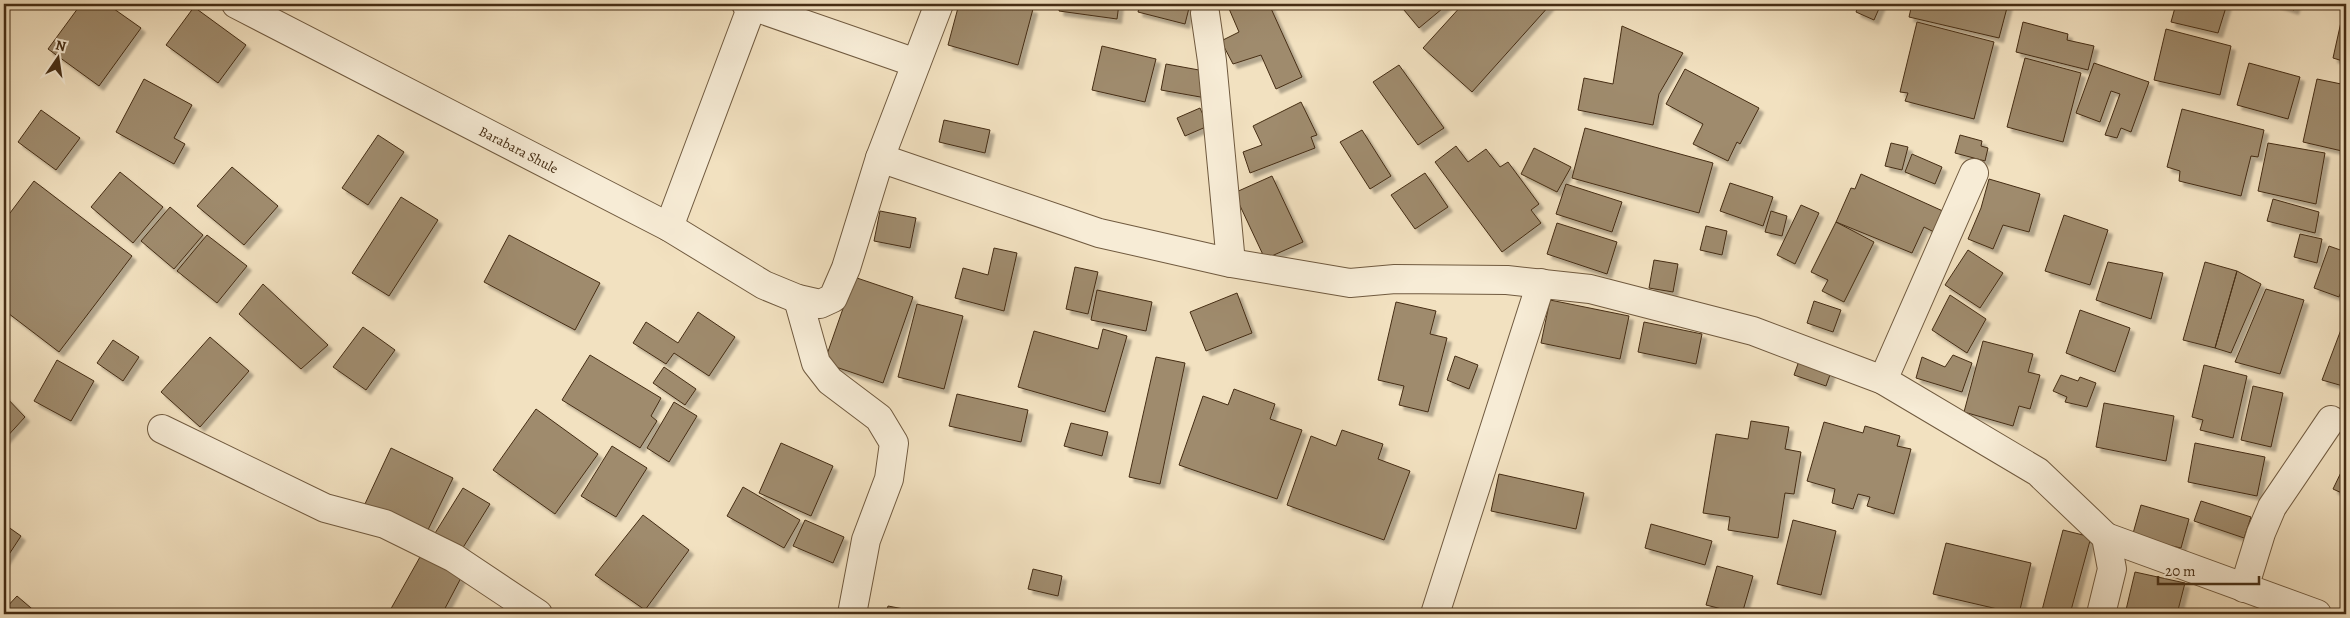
<svg xmlns="http://www.w3.org/2000/svg" width="2350" height="618" font-family="Alegreya,serif">
  <defs>
    <filter id="shadow"><feDropShadow dx="4.5" dy="4.5" stdDeviation="1" flood-color="#0004"/></filter>
  </defs>
  <rect width="100%" height="100%" fill="#f2e1c0"/>
  <filter id="stains"><feTurbulence type="fractalNoise" baseFrequency=".004" numOctaves="4"/><feColorMatrix values="0 0 0 0 .2 0 0 0 0 .09 0 0 0 0 .02 0 0 0 .5 -.17"/></filter>
  <radialGradient id="worn" r=".72"><stop offset=".6" stop-color="#630" stop-opacity="0"/><stop offset="1" stop-color="#630" stop-opacity=".3"/></radialGradient>
  <!-- building -->
  <path fill="#9f8b6d" stroke="#452d14" filter="url(#shadow)" d="M81 4H107L141 28 99 86 48 49Z
    M959 4H1014L1033 9 1018 65 948 45Z
    M1060 4H1119L1117 19 1059 11Z
    M1140 4H1190L1185 24 1138 12Z
    M1227 4H1269L1302 77 1276 89 1261 55 1233 64 1221 41 1239 32Z
    M1399 4H1448L1419 28Z
    M1463 4 1550 5 1472 92 1423 48Z
    M1859 4H1881L1874 20 1856 12Z
    M1912 4H2008L1999 38 1909 17Z
    M2176 4H2227L2218 33 2171 22Z
    M2277 4H2296L2294 10Z
    M2345 4H2346V62L2333 58Z
    M194 7 246 45 218 83 166 45Z
    M1917 22 1994 42 1974 119 1905 101 1908 93 1900 92Z
    M2023 22 2068 34 2067 40 2094 46 2088 70 2016 52Z
    M1622 26 1683 53 1659 94 1653 125 1578 110 1584 78 1613 84Z
    M2166 29 2231 46 2220 95 2154 80Z
    M1102 46 1156 59 1145 102 1092 90Z
    M2025 58 2081 73 2063 142 2007 127Z
    M2094 63 2149 82 2131 132 2121 128 2117 138 2105 135 2120 94 2111 91 2100 122 2076 113Z
    M2249 63 2300 77 2288 119 2237 105Z
    M1166 64 1210 72 1206 98 1161 90Z
    M1399 65 1444 128 1418 145 1373 82Z
    M1685 69 1759 108 1740 144 1737 142 1728 161 1693 144 1703 124 1666 104Z
    M144 79 192 105 174 138 185 144 174 164 116 132Z
    M2317 79 2346 85V159L2341 158 2342 151 2303 142Z
    M1301 102 1317 135 1311 137 1315 148 1250 173 1243 152 1262 145 1253 126Z
    M1200 108 1208 126 1185 136 1177 118Z
    M2182 109 2264 130 2258 157 2251 156 2241 196 2179 181 2180 171 2167 167Z
    M41 110 80 138 56 170 18 142Z
    M944 120 990 130 985 153 939 142Z
    M1585 128 1713 163 1699 213 1572 178Z
    M1362 130 1391 176 1370 189 1340 142Z
    M378 135 404 152 368 205 342 188Z
    M1960 135 1982 141 1981 146 1988 148 1985 161 1955 153Z
    M1891 143 1908 147 1902 170 1885 166Z
    M2268 143 2325 153 2316 204 2258 191Z
    M1456 146 1468 162 1486 149 1500 167 1508 162 1539 204 1531 210 1541 223 1502 252 1435 162Z
    M1534 148 1571 167 1557 192 1521 174Z
    M1912 154 1942 167 1935 184 1905 172Z
    M232 167 278 206 244 245 197 206Z
    M120 172 163 207 133 243 91 207Z
    M1425 173 1448 207 1415 229 1391 195Z
    M1861 174 1945 212 1936 233 1924 227 1912 253 1836 222 1851 188 1855 189Z
    M1272 176 1303 242 1265 259 1234 193Z
    M1989 179 2040 194 2029 232 2003 225 1993 249 1968 239 1981 208Z
    M34 181 132 256 59 352 4 310V221Z
    M1730 183 1773 197 1763 226 1720 211Z
    M1566 184 1622 202 1612 232 1556 214Z
    M401 197 438 220 389 296 352 273Z
    M2273 199 2319 212 2315 233 2267 221Z
    M1801 205 1819 213 1795 264 1777 255Z
    M170 207 203 235 174 269 141 241Z
    M880 211 916 218 910 248 874 241Z
    M1771 211 1787 216 1782 236 1765 232Z
    M2064 215 2108 230 2090 285 2045 271Z
    M1836 222 1874 242 1844 302 1822 291 1828 280 1811 272Z
    M1557 223 1617 242 1607 274 1547 254Z
    M1706 226 1727 231 1722 255 1700 250Z
    M2300 234 2322 239 2317 263 2294 257Z
    M207 235 247 266 217 303 177 271Z
    M509 235 600 283 575 330 484 282Z
    M2329 246 2346 252V278L2339 297 2314 288Z
    M994 248 1017 253 1004 311 955 298 963 268 988 275Z
    M1968 250 2003 273 1980 308 1945 285Z
    M1654 260 1678 264 1673 292 1649 288Z
    M2108 262 2163 273 2151 319 2096 300Z
    M2205 262 2237 271 2215 348 2183 340Z
    M1075 267 1098 272 1088 314 1066 309Z
    M2237 271 2261 284 2231 353 2215 348Z
    M854 277 913 297 883 383 824 363Z
    M263 284 328 345 301 369 239 314Z
    M2266 289 2304 300 2280 374 2235 362Z
    M1097 290 1152 302 1146 331 1091 320Z
    M1237 293 1252 333 1206 351 1190 312Z
    M1950 295 1986 319 1967 353 1932 330Z
    M1550 300 1629 316 1620 359 1541 343Z
    M1814 301 1841 310 1833 332 1807 323Z
    M1396 302 1436 311 1430 334 1447 338 1428 412 1399 405 1404 386 1378 380Z
    M917 304 963 316 944 389 898 377Z
    M2080 310 2130 328 2115 372 2066 353Z
    M698 312 735 337 709 376 674 353 666 364 633 343 646 322 678 343Z
    M1644 322 1702 334 1696 364 1638 352Z
    M363 327 395 350 366 390 333 367Z
    M2342 327 2346 328V379L2343 386 2322 380Z
    M1103 329 1127 336 1105 412 1018 387 1034 331 1098 349Z
    M210 337 249 371 200 427 161 392Z
    M113 340 139 357 123 381 97 363Z
    M1983 341 2033 354 2028 372 2040 375 2030 409 2019 406 2013 426 1964 412Z
    M590 355 661 398 651 416 657 421 640 448 562 400Z
    M1953 355 1972 363 1962 392 1916 378 1922 357 1945 367Z
    M1455 356 1478 365 1469 389 1447 380Z
    M1156 357 1185 363 1160 484 1129 477Z
    M1800 358 1832 369 1826 386 1794 375Z
    M57 360 94 381 71 421 34 401Z
    M2204 365 2247 376 2233 438 2200 430 2203 420 2192 417Z
    M664 367 696 389 685 405 653 383Z
    M2061 375 2078 381 2080 377 2096 383 2087 407 2065 402 2067 397 2053 391Z
    M2253 386 2283 393 2271 447 2241 440Z
    M1234 389 1275 404 1270 419 1302 430 1277 499 1179 465 1203 396 1228 405Z
    M957 394 1028 410 1021 442 949 426Z
    M4 395 25 417 4 440Z
    M674 402 697 416 669 462 647 448Z
    M2104 403 2174 416 2166 461 2096 447Z
    M536 409 598 454 555 514 493 470Z
    M1751 421 1789 427 1785 449 1801 452 1794 494 1785 493 1778 538 1728 530 1730 517 1703 513 1716 434 1748 439Z
    M1824 422 1863 433 1865 426 1900 436 1897 446 1911 449 1894 514 1867 506 1870 497 1858 494 1853 509 1832 503 1835 489 1807 481Z
    M1071 423 1108 432 1102 456 1064 446Z
    M1342 430 1383 444 1378 459 1410 471 1384 540 1287 505 1311 436 1336 446Z
    M781 443 833 466 811 516 759 493Z
    M2195 443 2265 457 2257 496 2188 482Z
    M612 446 647 468 616 517 581 496Z
    M391 448 453 478 426 534 364 506Z
    M2346 462V495L2333 489Z
    M1499 474 1584 493 1576 529 1491 511Z
    M743 487 800 520 784 548 727 516Z
    M463 488 490 504 459 554 432 538Z
    M2201 501 2251 517 2244 538 2194 521Z
    M2141 505 2189 519 2181 548 2132 537Z
    M643 515 689 550 645 610 595 575Z
    M805 520 844 537 833 563 793 546Z
    M1793 520 1836 531 1821 595 1777 584Z
    M4 524 21 536 4 562Z
    M1651 524 1712 541 1705 565 1645 548Z
    M2063 530 2091 537 2070 614H2041Z
    M1946 543 2031 563 2019 614 1933 594Z
    M420 557 462 576 442 614H388Z
    M1717 566 1753 576 1742 614 1706 605Z
    M1033 569 1062 576 1058 596 1028 589Z
    M2135 572 2185 583 2177 614H2125Z
    M17 596 38 614H4V610Z
    M888 606 930 614H886Z"/>
  <g fill="none" stroke-linecap="round" stroke-linejoin="round">
    <defs>
      <g id="minor">
        <path id="s1" d="M236 4 669 227 764 285 798 299 820 304 833 298 846 268 880 158 1099 233 1231 263 1350 283 1395 279 1507 280 1590 289 1753 331 1883 380 2038 472 2106 537 2112 569 2101 614"/>
        <path d="M746 4 916 63"/>
        <path d="M1205 13 1212 61 1231 263"/>
        <path d="M880 158 939 4"/>
        <path d="M669 227 752 6"/>
        <path d="M798 299 816 363 830 381 879 418 894 443 889 479 866 540 852 614"/>
        <path d="M1883 380 1974 173"/>
        <path d="M162 429 325 508 385 524 454 558 538 614"/>
        <path d="M2106 537 2317 614"/>
        <path d="M2244 588 2261 533 2272 507 2331 420"/>
        <path d="M1435 614 1541 283"/>
      </g>
    </defs>
    <!-- minor casing -->
    <use href="#minor" stroke="#705a3f" stroke-width="30"/>
    <!-- minor -->
    <use href="#minor" stroke="#f7ecd6" stroke-width="28"/>
  </g>
  <g text-anchor="middle" dominant-baseline="central" stroke-width="5" stroke-linejoin="round" paint-order="stroke">
    <!-- street labels -->
    <g font-size="14" fill="#452d14" stroke="#f7ecd6">
      <text stroke="none"><textPath href="#s1" startOffset="318">Barabara Shule</textPath></text>
    </g>
  </g>
  <!-- margin -->
  <rect width="2350" height="618" fill="none" stroke="#f2e1c0" stroke-width="20"/>
  <rect x="5" y="5" width="2340" height="608" fill="none" stroke="#452d14" stroke-width="2.5"/>
  <rect x="10" y="10" width="2330" height="598" fill="none" stroke="#452d14"/>
  <!-- north arrow -->
  <g transform="translate(58 58) rotate(13)" stroke="#f7ecd6" stroke-width="4" paint-order="stroke">
  <path d="M0-4L9 19L0 12L-9 19Z" fill="#452d14"/>
  <text y="-8" font-size="14" font-weight="bold" text-anchor="middle" fill="#452d14">N</text>
  </g>
  <!-- scale -->
  <path d="M2158 576v8h101v-8" fill="none" stroke="#452d14" stroke-width="2.5"/>
  <text x="2165" y="576" font-size="15" fill="#452d14" stroke="#f7ecd6" stroke-width="4" paint-order="stroke">20 m</text>
  <rect width="100%" height="100%" filter="url(#stains)"/>
  <rect width="100%" height="100%" fill="url(#worn)"/>
</svg>
